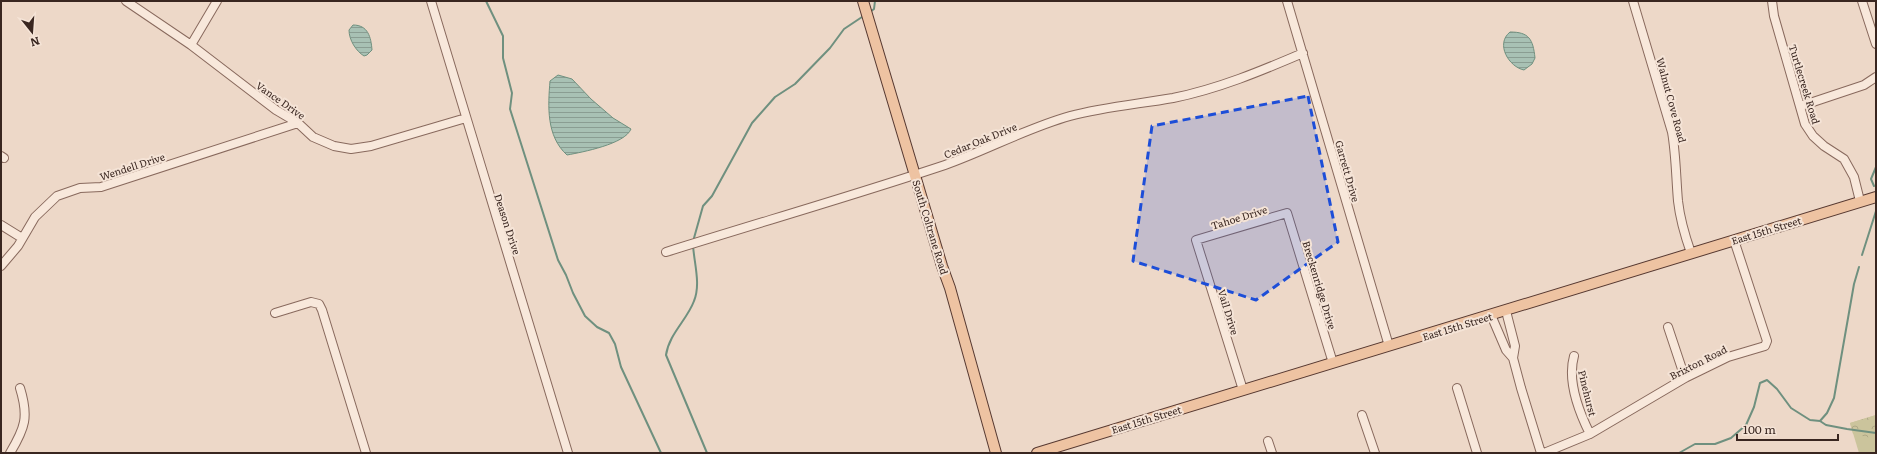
<svg xmlns="http://www.w3.org/2000/svg" width="1877" height="454" font-family="Literata,serif">
  <defs>
    <pattern id="forest-crowns" width="20" height="18" patternUnits="userSpaceOnUse"><rect width="20" height="18" fill="#cbc49c"/><path d="M2 6a3 3 0 1 1 6 0M12 15a3 3 0 1 1 6 0" fill="none" stroke="#afa886"/></pattern>
    <pattern id="water-rules" width="6" height="5" patternUnits="userSpaceOnUse"><rect width="6" height="5" fill="#a8c1b4"/><path d="M0 2.5h6" fill="none" stroke="#8a9d92"/></pattern>
  </defs>
  <rect width="100%" height="100%" fill="#edd8c8"/>
  <!-- green -->
  <path fill="#cbc49c" d="M1876 415V453H1859L1850 423Z"/>
  <!-- forest -->
  <path fill="url(#forest-crowns)" d="M1876 415V439L1853 434 1850 423Z"/>
  <!-- water -->
  <path fill="url(#water-rules)" stroke="#6f907f" d="M353 25C368 25 371 37 372 50L367 55 364 56C356 51 349 40 349 30Z
    M1510 32C1529 32 1533 39 1535 58L1532 64 1524 70C1509 67 1495 44 1510 32Z
    M558 75 572 79 591 99 613 118 631 129C625 144 583 152 567 155 546 136 548 106 550 81Z"/>
  <g fill="none" stroke-linecap="round" stroke-linejoin="round">
    <!-- stream -->
    <path stroke="#6f907f" stroke-width="2" d="M486 1 503 36V58L512 93 510 109 558 260 566 275 573 293 585 316 597 327 609 333 615 344 621 367 661 453
      M870 12 874 9 875 1
      M1874 186 1871 179 1876 167
      M694 238 703 206 712 196 752 123 775 97 795 84 830 48 844 29 865 15
      M693 245C694 263 701 284 694 301 687 320 669 334 666 355L707 453
      M1862 255 1876 211
      M1820 421 1827 413 1834 398 1854 284 1859 267
      M1679 453 1695 444H1715L1731 438 1746 425 1754 407 1760 383 1767 380 1777 389 1791 408 1810 420 1820 421 1826 425 1847 429 1876 433"/>
    <defs>
      <path id="minor" d="M126 1 191 45 276 110 298 123 313 137 334 146 351 149 371 146 466 118
        M431 1 568 453
        M1287 1 1389 346
        M1633 1 1672 132C1676 155 1676 178 1678 201 1680 219 1685 236 1691 253
        M1772 1 1774 16 1805 124 1813 136 1824 146 1844 159 1854 177 1860 201
        M1862 1 1876 44
        M191 45 217 1
        M1801 106 1864 85 1876 77
        M1 156 4 158
        M1 225 22 238
        M666 252C758 223 852 196 945 165 987 150 1027 128 1070 116 1104 107 1139 104 1173 98 1218 89 1261 71 1303 53
        M1 266 18 246 35 217 57 196 80 188 101 187 298 123
        M1506 311 1515 346 1513 358 1521 388 1541 453
        M275 313 311 302 319 304 322 310 366 453
        M1491 315 1506 350 1513 358
        M1668 327 1685 378
        M1574 356C1567 381 1579 412 1590 434
        M1457 388 1477 453
        M1243 390 1196 240 1287 213 1333 363
        M1362 415 1375 453
        M1268 441 1272 453
        M10 453C25 428 29 417 20 388
        M1544 453 1590 434 1685 378 1728 357 1765 346 1767 341 1734 240"/>
      <path id="major" d="M863 1 942 266 950 288 996 453
        M1037 453 1876 197"/>
    </defs>
    <!-- minor casing -->
    <use href="#minor" stroke="#88695d" stroke-width="10"/>
    <!-- major casing -->
    <use href="#major" stroke="#573931" stroke-width="12"/>
    <!-- minor -->
    <use href="#minor" stroke="#f8e8db" stroke-width="8"/>
    <!-- major -->
    <use href="#major" stroke="#eec3a2" stroke-width="10"/>
  </g>
  <!-- marked area -->
  <path fill="#1d4ed8" fill-opacity="0.2" stroke="#1d4ed8" stroke-width="3" stroke-dasharray="8 5" stroke-linejoin="round" d="M1308 96 1338 242 1256 300 1133 261 1152 126Z"/>
  <g text-anchor="middle" dominant-baseline="central" stroke-width="4" stroke-linejoin="round" paint-order="stroke">
    <!-- street labels -->
    <g font-size="10" fill="#392620" stroke="#f5e4d7">
      <text transform="translate(1805 84) rotate(73)">Turtlecreek Road</text>
      <text transform="translate(281 100) rotate(35)">Vance Drive</text>
      <text transform="translate(1672 100) rotate(75)">Walnut Cove Road</text>
      <text transform="translate(980 140) rotate(-22)">Cedar Oak Drive</text>
      <text transform="translate(132 166) rotate(-18)">Wendell Drive</text>
      <text transform="translate(1348 171) rotate(74)">Garrett Drive</text>
      <text transform="translate(1239 217) rotate(-17)">Tahoe Drive</text>
      <text transform="translate(508 224) rotate(72)">Deason Drive</text>
      <text transform="translate(931 227) rotate(73)">South Coltrane Road</text>
      <text transform="translate(1766 230) rotate(-17)">East 15th Street</text>
      <text transform="translate(1320 285) rotate(73)">Breckenridge Drive</text>
      <text transform="translate(1229 312) rotate(73)">Vail Drive</text>
      <text transform="translate(1457 326) rotate(-17)">East 15th Street</text>
      <text transform="translate(1698 362) rotate(-27)">Brixton Road</text>
      <text transform="translate(1588 393) rotate(76)">Pinehurst</text>
      <text transform="translate(1146 419) rotate(-17)">East 15th Street</text>
    </g>
  </g>
  <!-- border -->
  <rect width="1877" height="454" fill="none" stroke="#392620" stroke-width="4"/>
  <!-- north arrow -->
  <g transform="translate(32 32) rotate(163)" stroke="#f5e4d7" stroke-width="3" paint-order="stroke">
  <path d="M0-3L7 15L0 10L-7 15Z" fill="#392620"/>
  <text y="-6" font-size="11" font-weight="bold" text-anchor="middle" fill="#392620">N</text>
  </g>
  <!-- scale -->
  <path d="M1737 434v6h101v-6" fill="none" stroke="#392620" stroke-width="2"/>
  <text x="1743" y="434" font-size="12" fill="#392620" stroke="#f5e4d7" stroke-width="3" paint-order="stroke">100 m</text>
</svg>
